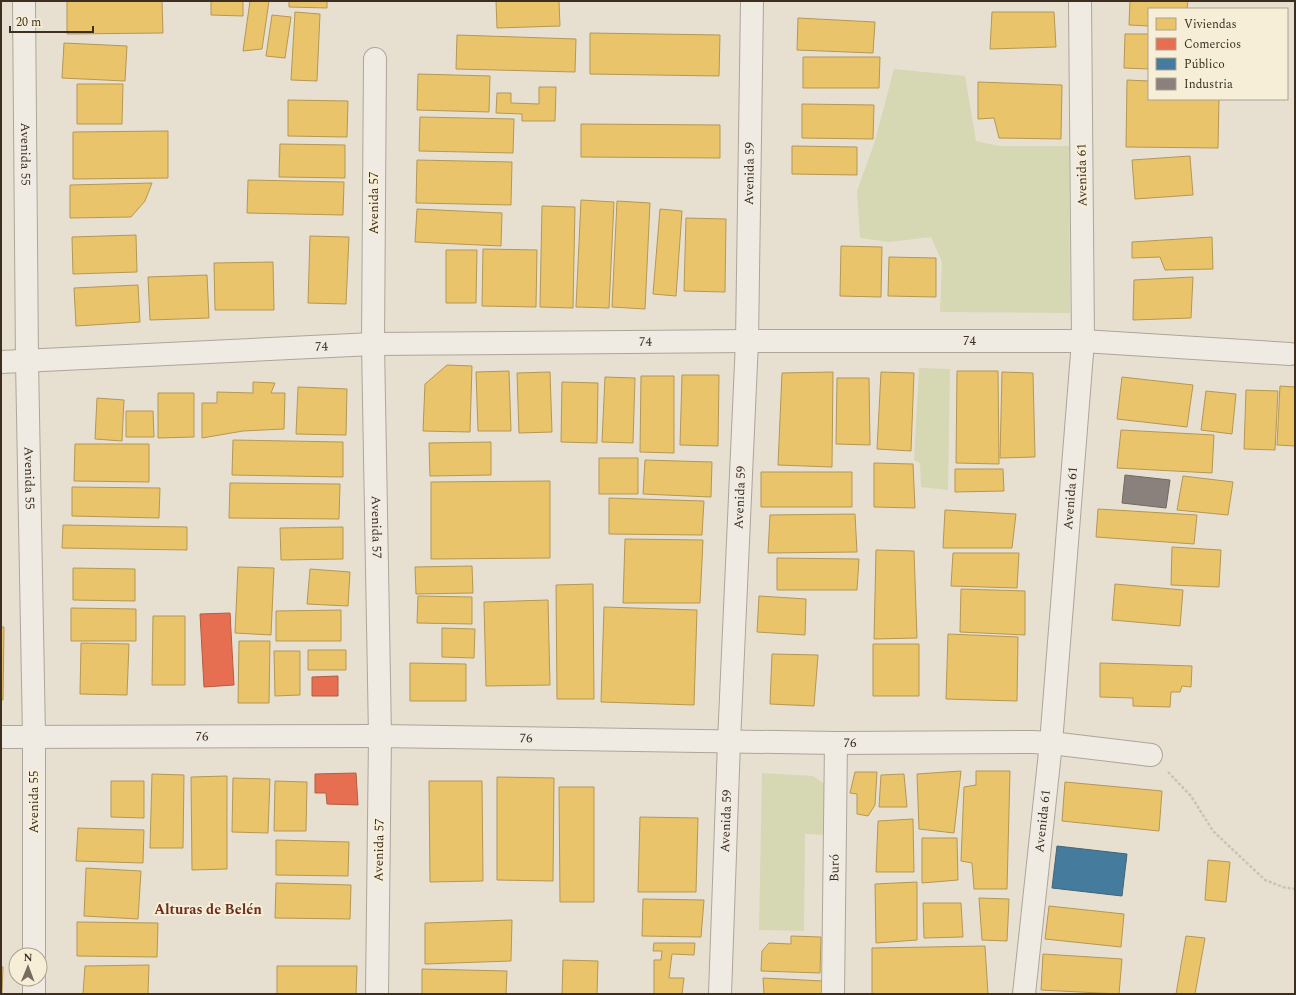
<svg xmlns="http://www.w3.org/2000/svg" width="1296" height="995" font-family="Spectral,serif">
  <rect width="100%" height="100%" fill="#e7e0d1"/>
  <!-- green -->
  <path fill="#d6d7b3" d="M894 69 965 76 976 141 999 146H1069L1070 313 940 312 942 262 931 237 889 242 860 238 857 191 874 144Z
    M919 368 950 369 948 490 921 487 920 463 914 460Z
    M762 773 813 776 832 789 831 835 805 834 804 931 759 930Z"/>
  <!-- homes -->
  <path fill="#e9c46a" stroke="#b59754" d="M67 1H162L163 33 67 34Z
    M211 1H243V16L211 15Z
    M250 1H269L262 49 243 51Z
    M289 1H327V8L289 7Z
    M496 1H559L560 26 497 28Z
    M1130 1H1188L1187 9H1149V26L1129 25Z
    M295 12 320 14 317 81 291 80Z
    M992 12H1054L1056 47 990 49Z
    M272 15 291 17 285 58 266 56Z
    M798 18 875 22 873 53 797 50Z
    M590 33 720 35 719 76 590 74Z
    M1125 34H1149V69L1124 68Z
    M457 35 576 39 575 72 456 69Z
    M64 43 127 46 125 81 62 78Z
    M803 57H880L879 88H803Z
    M418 74 490 76 489 112 417 110Z
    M1127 80 1149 81V99H1219L1218 148 1126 147Z
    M978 82 1062 85 1061 139 999 138 994 118 978 119Z
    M77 84H123L122 124H77Z
    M539 87H556L555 121H522V114L496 113 497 93H511V103L539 104Z
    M288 100 348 101 347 137 288 136Z
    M802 104 874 105 873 139 802 138Z
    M420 117 514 119 513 153 419 151Z
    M581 124 720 125V158L581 157Z
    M168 131V178L73 179V132Z
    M280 144 345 145V178L279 177Z
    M792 146 857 147V175L792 174Z
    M1190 156 1193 195 1135 199 1132 160Z
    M417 160 512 162 511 205 416 203Z
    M248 180 344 182 343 215 247 213Z
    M152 183 145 201 131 217 70 218V185Z
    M581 200 614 202 609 308 576 307Z
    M617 201 650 203 645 309 612 307Z
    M542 206 575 207 573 308 540 307Z
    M417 209 502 213 501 246 415 242Z
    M660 209 682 211 676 296 653 294Z
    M686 218 726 219 725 292 684 291Z
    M136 235 137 272 73 274 72 237Z
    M310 236 349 237 346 304 308 303Z
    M1212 237 1213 269 1165 270 1160 257 1132 258V242Z
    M841 246 882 247 881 297 840 296Z
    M483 249 537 250 536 307 482 306Z
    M446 250H477L476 303H446Z
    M889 257 936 258V297L888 296Z
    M273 262 274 310H215L214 263Z
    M207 275 209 318 150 320 148 277Z
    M1193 277 1191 318 1133 320 1134 280Z
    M138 285 140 322 76 326 74 288Z
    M447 365 472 366 470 432 423 431 425 384Z
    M509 371 511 431H478L476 372Z
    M957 371H998L999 464 956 463Z
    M550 372 552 432 519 433 517 373Z
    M833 372 832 467 778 465 782 373Z
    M881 372 914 373 911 451 877 449Z
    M1002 372 1033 373 1035 457 1000 458Z
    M682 375H719L718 446 680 445Z
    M641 376H674V453L640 452Z
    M605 377 635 378 633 443 602 442Z
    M1122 377 1193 385 1187 427 1117 419Z
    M837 378H869L870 445 836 444Z
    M253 382 275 383 271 393H285L284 429 243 431 202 438V403H217V392L253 393Z
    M562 382 598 383 597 443 561 442Z
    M1280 386 1295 387V446L1277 445Z
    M298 387 347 389 346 435 296 434Z
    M1246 390 1278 391 1275 450 1244 449Z
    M1206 391 1236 394 1232 434 1201 430Z
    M158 393H194V437L158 438Z
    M97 398 124 400 122 441 95 439Z
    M126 411H153L154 437H126Z
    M1121 430 1214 435 1212 473 1117 468Z
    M233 440 343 442V477L232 475Z
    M491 442V475L430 476 429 443Z
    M75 444H149V482L74 481Z
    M599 458H638V494H599Z
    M645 460 712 462 711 497 643 494Z
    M874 463 913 464 915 508 874 507Z
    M955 469H1003L1004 491 955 492Z
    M761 472H852V507H761Z
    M1183 476 1233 482 1228 515 1177 510Z
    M550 481V558L431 559V482Z
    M230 483 340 484 339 519 229 518Z
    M72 487 160 488 159 518 72 516Z
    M609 498 704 501 702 535 609 534Z
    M1098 509 1197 515 1194 544 1096 537Z
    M945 510 1016 514 1012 548H943Z
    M855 514 857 552 768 553 770 515Z
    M63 525 187 527V550L62 548Z
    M343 527V559L281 560 280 528Z
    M625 539 703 540 700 603H623Z
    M1172 547 1221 550 1219 587 1171 585Z
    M876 550 914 551 917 638 874 639Z
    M953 553H1019L1017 588 951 586Z
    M777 558 859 559 857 590H777Z
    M472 566 473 593 416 594 415 567Z
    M238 567 274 568 271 635 235 633Z
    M73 568 135 569V601L73 600Z
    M310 569 350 572 348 606 307 604Z
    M593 584 594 699H557L556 585Z
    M1115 584 1183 590 1180 626 1112 620Z
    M961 589 1025 591V635L960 632Z
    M418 596 472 597V624L417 623Z
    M759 596 806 599 805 635 757 632Z
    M548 600 550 685 486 686 484 602Z
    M604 607 697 610 694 705 601 702Z
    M71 608 136 609V641H71Z
    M341 610V641H276V611Z
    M153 616H185V685H152Z
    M1 627H4L3 700H1Z
    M442 628 475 629 474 658 442 657Z
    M948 634 1018 637 1017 701 946 699Z
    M239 641H270L269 703H238Z
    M81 643 129 644 127 695 80 694Z
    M873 644H919V696H873Z
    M308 650H346V670H308Z
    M274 651H300V695L275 696Z
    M772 654 818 655 814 706 770 704Z
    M410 663 466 664V701H410Z
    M1100 663 1192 666 1191 687 1182 686 1180 692H1171L1170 707 1133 706V698L1100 697Z
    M961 771 954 833 919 829 917 774Z
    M976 771H1010L1007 889H974L972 863 961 861 964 787 976 785Z
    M855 772H877L875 805 868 816 857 814V794L850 793Z
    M152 774 184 775 183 848H150Z
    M904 774 907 807H879L881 775Z
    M227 776V869L192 870 191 777Z
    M497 777 554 778 553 881 497 880Z
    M233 778 270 779 268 833 232 832Z
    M111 781H144V818L111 817Z
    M275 781 307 782 306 831H274Z
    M429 781H482L483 881 430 882Z
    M1065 782 1162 791 1159 831 1062 821Z
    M559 787H594V902H560Z
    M640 817 698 818 696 892H638Z
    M913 819 914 872H876L878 821Z
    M78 828 144 830 143 863 76 861Z
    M922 838H957L958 880 922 883Z
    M276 840 349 842 348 876 276 875Z
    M1208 860 1230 862 1226 902 1205 900Z
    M86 868 141 871 138 919 84 916Z
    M917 882V940L876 943 875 884Z
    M276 883 351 885 350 919 275 918Z
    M979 898 1009 899 1007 941 982 940Z
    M643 899 704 900 701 937 642 936Z
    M923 903H961L963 937 924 938Z
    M1049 906 1124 914 1121 947 1045 939Z
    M512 920 511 961 425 964V923Z
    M77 922 158 923 157 957 77 956Z
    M791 936 821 937 820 973 761 971 762 951 769 943 791 944Z
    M1186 936 1205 938 1195 994H1176Z
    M654 943H695L694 955 672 954 669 978H684L682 994H654V960H661L662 951H653Z
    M985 946 988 994H872V948Z
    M1043 954 1122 959 1119 994 1041 990Z
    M563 960 598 961 597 994H562Z
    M149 965 148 994H83L85 966Z
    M277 966H357L356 994H277Z
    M1 967H3L2 994H1Z
    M422 969 507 971 506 994H422Z
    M763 978 823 981 822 994H764Z"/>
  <!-- shops -->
  <path fill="#e76f51" stroke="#b45c42" d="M230 613 234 685 204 687 200 614Z
    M338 676V696H312V677Z
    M356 773 358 805 327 804 326 793H315V774Z"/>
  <!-- public -->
  <path fill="#457b9d" stroke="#436478" d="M1057 846 1127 854 1122 896 1052 888Z"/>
  <!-- industry -->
  <path fill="#8a817c" stroke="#736860" d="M1125 475 1170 480 1166 508 1122 503Z"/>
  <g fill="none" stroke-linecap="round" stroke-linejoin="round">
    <defs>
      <g id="minor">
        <path id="s1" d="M24 1 27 361 34 736V955"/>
        <path id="s2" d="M375 59 373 344 380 736 377 994"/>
        <path id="s3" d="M1 362 373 344 747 341H1083L1290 354"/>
        <path id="s4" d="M1 737 380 736 836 743 1032 742 1051 743 1151 755"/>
        <path d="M34 994V979"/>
        <path id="s5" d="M720 994 729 742 747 341 752 1"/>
        <path id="s6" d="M833 994 836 743"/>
        <path id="s7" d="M1024 994 1051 743 1083 341 1080 1"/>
      </g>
    </defs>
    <!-- minor casing -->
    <use href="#minor" stroke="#ada599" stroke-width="24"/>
    <!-- path -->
    <path stroke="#c8c2b9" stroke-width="2.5" stroke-dasharray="3 2" stroke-linecap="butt" d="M1168 772 1191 796 1213 831 1265 880 1283 887 1295 889"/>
    <!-- minor -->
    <use href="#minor" stroke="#efebe3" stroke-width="22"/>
  </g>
  <g text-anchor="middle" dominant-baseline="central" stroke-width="4" stroke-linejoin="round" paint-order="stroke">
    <!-- street labels -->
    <g font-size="13" fill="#3d2e20" stroke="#f7eed8">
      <text stroke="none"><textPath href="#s1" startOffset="153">Avenida 55</textPath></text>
      <text stroke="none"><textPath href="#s5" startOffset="821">Avenida 59</textPath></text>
      <text transform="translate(1082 175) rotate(-91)">Avenida 61</text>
      <text transform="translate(374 203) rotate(-90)">Avenida 57</text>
      <text stroke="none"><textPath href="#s3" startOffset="969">74</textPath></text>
      <text stroke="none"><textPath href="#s3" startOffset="645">74</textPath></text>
      <text stroke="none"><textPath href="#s3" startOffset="321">74</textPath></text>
      <text stroke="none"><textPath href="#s1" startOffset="477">Avenida 55</textPath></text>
      <text stroke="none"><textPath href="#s5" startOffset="497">Avenida 59</textPath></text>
      <text stroke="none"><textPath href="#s7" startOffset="498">Avenida 61</textPath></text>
      <text stroke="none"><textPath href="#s2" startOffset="468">Avenida 57</textPath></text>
      <text stroke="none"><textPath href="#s4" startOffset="201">76</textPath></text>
      <text stroke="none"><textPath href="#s4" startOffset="525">76</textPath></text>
      <text stroke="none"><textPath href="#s4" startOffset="849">76</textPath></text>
      <text transform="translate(34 802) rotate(-90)">Avenida 55</text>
      <text stroke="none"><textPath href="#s5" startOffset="173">Avenida 59</textPath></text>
      <text stroke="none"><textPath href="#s7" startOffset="174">Avenida 61</textPath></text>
      <text transform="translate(379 850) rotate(-89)">Avenida 57</text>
      <text stroke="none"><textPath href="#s6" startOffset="126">Buró</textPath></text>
    </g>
    <!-- neighbourhood labels -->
    <g font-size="14" font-weight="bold" fill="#6b2e1e" stroke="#f7eed8">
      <text x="208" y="909">Alturas de Belén</text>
    </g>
  </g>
  <!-- border -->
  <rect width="1296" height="995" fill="none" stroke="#3d2e20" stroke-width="4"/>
  <!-- legend -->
  <rect x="1148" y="8" width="140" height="92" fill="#f7eed8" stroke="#ada18e"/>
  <rect x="1156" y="18" width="20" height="12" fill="#e9c46a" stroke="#ada18e"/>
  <text x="1184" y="28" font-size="12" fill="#3d2e20">Viviendas</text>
  <rect x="1156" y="38" width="20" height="12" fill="#e76f51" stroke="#ada18e"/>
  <text x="1184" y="48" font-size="12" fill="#3d2e20">Comercios</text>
  <rect x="1156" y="58" width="20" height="12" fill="#457b9d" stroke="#ada18e"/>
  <text x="1184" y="68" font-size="12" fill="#3d2e20">Público</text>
  <rect x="1156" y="78" width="20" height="12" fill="#8a817c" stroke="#ada18e"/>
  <text x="1184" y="88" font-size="12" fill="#3d2e20">Industria</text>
  <!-- north arrow -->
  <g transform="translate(28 967) rotate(1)"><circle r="19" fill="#f7eed8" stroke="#ada18e"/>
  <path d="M0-3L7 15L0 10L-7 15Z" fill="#786c5e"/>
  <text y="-6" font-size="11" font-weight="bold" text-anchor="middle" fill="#3d2e20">N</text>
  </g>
  <!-- scale -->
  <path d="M10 26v6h83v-6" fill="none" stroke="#3d2e20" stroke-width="2"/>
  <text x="16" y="26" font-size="12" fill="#3d2e20" stroke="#f7eed8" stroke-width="3" paint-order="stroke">20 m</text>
</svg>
